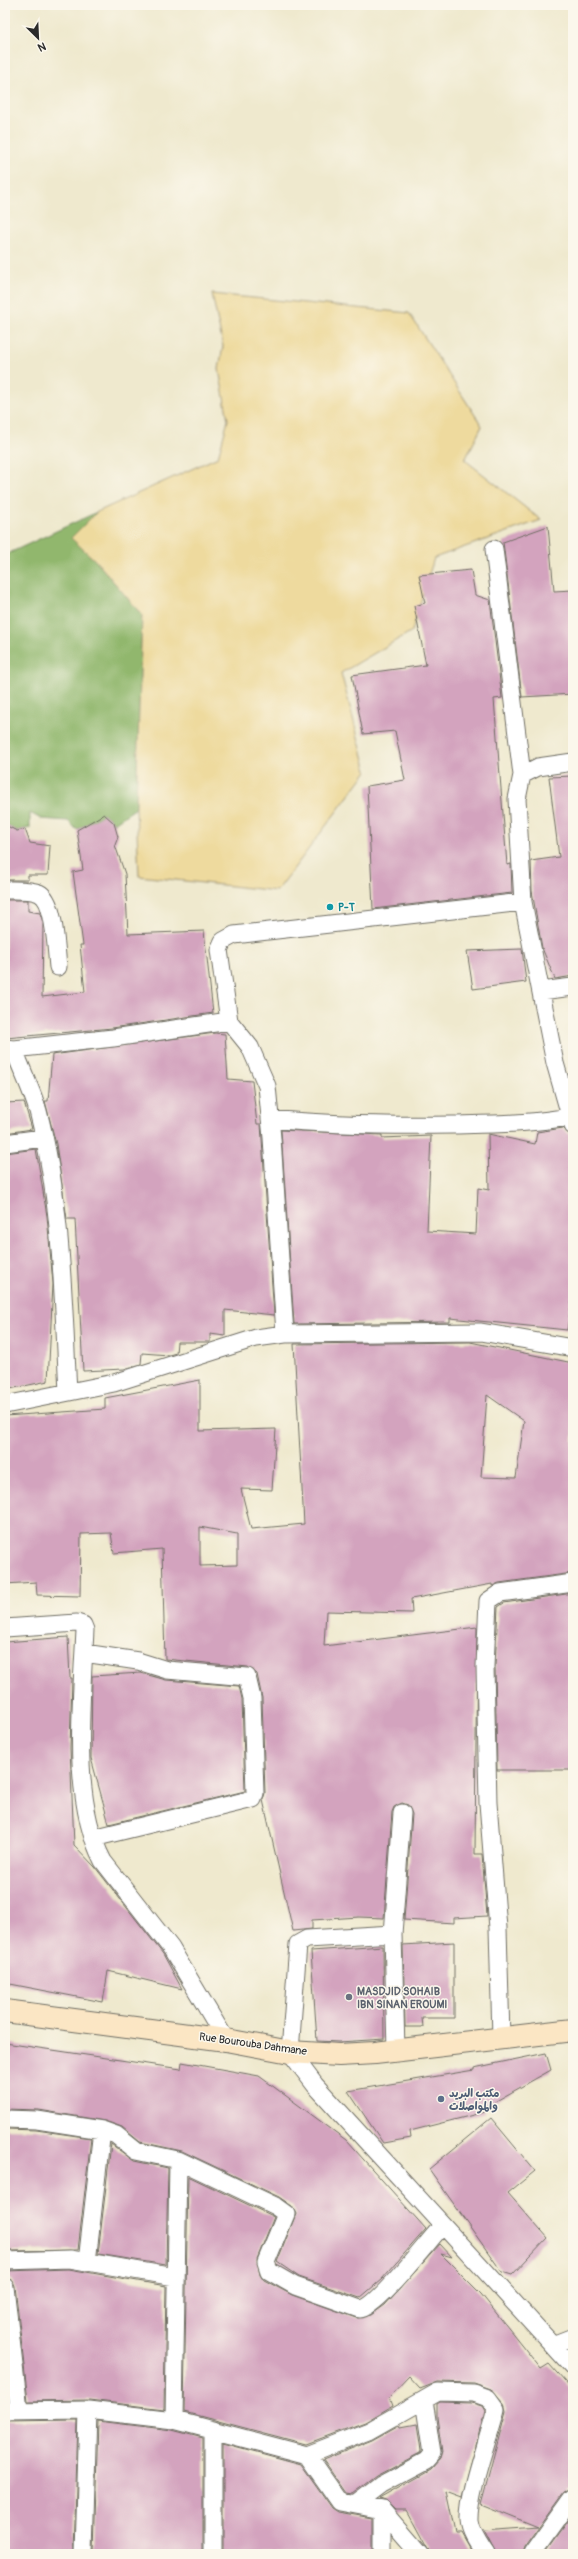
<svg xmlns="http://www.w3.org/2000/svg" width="578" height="2559" font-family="Pangolin,'Playpen Sans Arabic',sans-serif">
  <rect width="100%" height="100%" fill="#fbf7ec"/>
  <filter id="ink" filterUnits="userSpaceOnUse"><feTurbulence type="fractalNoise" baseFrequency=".025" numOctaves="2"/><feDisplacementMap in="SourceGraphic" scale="8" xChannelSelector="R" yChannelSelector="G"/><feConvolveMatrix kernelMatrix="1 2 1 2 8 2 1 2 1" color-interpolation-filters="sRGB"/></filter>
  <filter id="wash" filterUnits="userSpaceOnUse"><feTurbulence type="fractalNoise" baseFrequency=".012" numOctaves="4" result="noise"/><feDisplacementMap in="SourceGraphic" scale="16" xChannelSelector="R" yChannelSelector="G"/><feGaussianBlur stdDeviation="0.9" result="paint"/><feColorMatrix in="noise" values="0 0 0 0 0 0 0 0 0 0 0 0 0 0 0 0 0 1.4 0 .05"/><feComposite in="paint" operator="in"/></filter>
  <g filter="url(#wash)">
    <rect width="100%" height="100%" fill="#efe9ce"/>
    <!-- forest -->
    <path fill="#91b76d" stroke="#5e714c" d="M97 512 72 538 96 561 142 615 136 808 114 823 104 814 77 830 68 821 41 819 30 813V828L17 831 5 825V555Z"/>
    <!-- sand -->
    <path fill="#eeda9e" stroke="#8c8264" d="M212 294 409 313 482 426 465 460 541 520 434 558 412 631 341 673 367 771 277 891 139 876 136 808 142 615 96 561 71 538 97 512 218 457 228 420 219 369 223 346Z"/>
    <g id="blocks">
      <!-- building -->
      <path fill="#d3a3be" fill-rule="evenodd" d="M548 526 554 591 573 590V694L522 697 503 542Z
        M471 570 475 595 490 600 502 698 494 699 507 865 511 864 512 893 373 909 367 786 405 780 395 731 363 734 352 675 426 665 414 606 425 603 419 575Z
        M573 776V976L555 979 542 948 532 891 531 861 559 857 549 777Z
        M104 814 114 823 118 837 115 845 125 874 128 934 204 931 213 1013 112 1028 6 1038 5 900H28V911L40 913 43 923 42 997 85 992 80 945H83L73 872 83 870 77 830Z
        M5 825 17 831 25 829 30 843 50 846 48 875H28V880H5Z
        M522 949 526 982 473 989 467 951Z
        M215 1033 225 1034 228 1079 252 1081 257 1124H261L262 1139 274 1315 225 1310V1336L210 1334V1342H177L176 1353 169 1355 142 1353 141 1364 124 1369 83 1371 75 1219H67L56 1144 45 1101H48L52 1055Z
        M24 1102 32 1129 5 1133V1103Z
        M563 1128 570 1135 573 1146V1292L567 1330 450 1318V1322L294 1324 281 1130 382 1135V1138L431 1136 427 1231 476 1234 478 1188 489 1190 488 1134 535 1144 537 1132Z
        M36 1149 47 1216 53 1284 48 1381 5 1390V1153Z
        M470 1342 573 1363V1573L499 1583 492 1586V1584L411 1599 412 1613 326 1611 324 1646 477 1627 475 1854H482L487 1916 454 1918V1923L404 1920 412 1814 408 1805 402 1803 394 1807 392 1812 384 1918 359 1917 312 1920V1929L293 1931 263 1800 265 1793 262 1698 257 1674 248 1667 165 1659 162 1549 114 1553 111 1533 81 1534 80 1596 37 1595 36 1582 5 1584V1416L105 1409V1398L200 1380V1431L276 1429 272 1490 241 1489 251 1529 304 1524 294 1344ZM487 1395 524 1421 516 1478 481 1477ZM200 1527 237 1534V1565L200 1566Z
        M573 1593V1770H497L495 1666 498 1607 504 1603Z
        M68 1637 70 1678H72L70 1748 74 1845 95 1867 163 1954 182 1989 108 1971 103 2002 5 1983V1642Z
        M141 1673 166 1680 239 1686 242 1699 245 1791 109 1824 91 1758 92 1676Z
        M454 1942V2018H422L423 2027H405L403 1945Z
        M383 1946 384 2039 339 2042 317 2041 311 1951Z
        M5 2043 181 2069 182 2062 259 2076 346 2140 426 2229 382 2279 360 2298 299 2277 277 2262 296 2214 292 2206 279 2197 182 2151 140 2142 122 2127 105 2121 39 2110 5 2109Z
        M546 2053 551 2070 482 2109 485 2112 410 2131 411 2138 383 2143 348 2091 474 2070V2068Z
        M491 2118 535 2171 508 2193 547 2238 512 2275 502 2272 429 2169Z
        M5 2129 36 2130 91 2138 78 2250 5 2251Z
        M111 2144 134 2161 168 2168 166 2265 98 2254Z
        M188 2176 274 2217 257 2259 260 2274 264 2280 292 2295 357 2318 371 2315 385 2305 440 2244 452 2257 441 2254 481 2294 541 2369 549 2364 573 2391V2487L565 2491 524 2548 522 2554H495L483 2531 538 2527 481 2504 506 2411 504 2403 491 2389 474 2383 438 2382 420 2389 409 2377 389 2398 392 2406 365 2422 306 2444 184 2412Z
        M69 2269 166 2286 164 2409 89 2400 28 2401 15 2286 13 2281 5 2277V2271Z
        M440 2402 472 2403 482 2406 485 2411 462 2497 446 2491 455 2533H461L473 2554H430L406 2510H395L387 2502 379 2499 431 2470 440 2460 442 2453 437 2417V2404Z
        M78 2420 74 2554H5V2421Z
        M98 2421 172 2430 203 2438V2554H94Z
        M417 2424 421 2451 420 2453 376 2476 352 2494 346 2493 323 2460 373 2440 400 2425 401 2427Z
        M223 2443 301 2464 332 2508 338 2512 372 2518V2554H223Z
        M573 2514V2554H544Z"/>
    </g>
  </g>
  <g filter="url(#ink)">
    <use href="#blocks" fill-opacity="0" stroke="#706e64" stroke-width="1"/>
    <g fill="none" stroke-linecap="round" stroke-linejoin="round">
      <defs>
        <path id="street" d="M494 549 522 775
          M573 762 538 767 522 775 517 799 523 902 555 1063 573 1126
          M5 890C15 890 30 889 39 893 55 900 56 950 58 967
          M541 991 573 987
          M5 1048 14 1049C21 1069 32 1090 38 1111 62 1202 63 1298 68 1392
          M14 1049 113 1038 229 1021
          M270 1119C331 1125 391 1126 452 1125 493 1124 533 1124 573 1116
          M5 1143 43 1138
          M285 1334 272 1138 267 1086 250 1047 229 1021 219 950 223 941 234 935 523 902
          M5 1405 114 1383 256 1338 285 1334 481 1332 573 1348
          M5 1628 77 1623 83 1625 85 1630C82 1698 70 1799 103 1861L171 1948 226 2040
          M84 1653 138 1661 167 1670 247 1677 252 1698 255 1793 253 1799 93 1838
          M393 1934 307 1939 298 1944 290 2052 315 2085 573 2367
          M501 2037 498 1928 488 1803 485 1666 488 1601 500 1593 573 1583
          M396 2050 393 1934 402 1813
          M5 2119 37 2120 102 2130 116 2135 136 2151 178 2160 275 2206 286 2214 266 2262 269 2271 295 2286 360 2309C376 2309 429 2240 443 2225
          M5 2261 70 2259 175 2277
          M87 2262 102 2130
          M5 2287 19 2409
          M555 2344 573 2337
          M5 2411 88 2410 174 2420 307 2455 340 2502 382 2510 420 2554
          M174 2420 178 2160
          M213 2431V2554
          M307 2455 369 2431 438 2392 474 2393 488 2398 496 2409C489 2438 468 2493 469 2521 470 2533 479 2545 485 2554
          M356 2504 381 2485 426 2461 432 2454 424 2400
          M84 2554 88 2410
          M382 2554V2510
          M532 2554 573 2497"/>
        <path id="secondary" d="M5 2011 226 2040 290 2052 339 2055 375 2053 573 2030"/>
      </defs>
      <!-- street casing -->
      <use href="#street" stroke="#706e64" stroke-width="19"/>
      <!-- secondary casing -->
      <use href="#secondary" stroke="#706e64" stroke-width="24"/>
      <!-- street -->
      <use href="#street" stroke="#fff" stroke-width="17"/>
      <!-- secondary -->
      <use href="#secondary" stroke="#fbe6c4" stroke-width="22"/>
    </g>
  </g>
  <!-- markers -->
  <circle fill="#0f9aa8" stroke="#fbf7ec" stroke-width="1.5" cx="330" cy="907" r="4"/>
  <circle fill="#6b7280" stroke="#fbf7ec" stroke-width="1.5" cx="349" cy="1997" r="4"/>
  <circle fill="#5c6f8a" stroke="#fbf7ec" stroke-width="1.5" cx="441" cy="2099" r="4"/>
  <g text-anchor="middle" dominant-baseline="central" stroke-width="3" stroke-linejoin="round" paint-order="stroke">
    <!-- culture labels -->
    <g font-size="11" font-weight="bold" fill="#0d838f" stroke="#fbf7ec" text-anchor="start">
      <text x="338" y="907">P-T</text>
    </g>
    <!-- worship labels -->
    <g font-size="11" font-weight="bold" fill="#5b616d" stroke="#fbf7ec" text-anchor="start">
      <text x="357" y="1991">MASDJID SOHAIB<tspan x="357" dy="13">IBN SINAN EROUMI</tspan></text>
    </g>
    <!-- street labels -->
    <g font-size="11" fill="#2b2b2b" stroke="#fbf7ec">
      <text transform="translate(253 2044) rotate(8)">Rue Bourouba Dahmane</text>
    </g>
    <!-- service labels -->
    <g font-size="11" font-weight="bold" fill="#4e5e75" stroke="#fbf7ec" text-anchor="start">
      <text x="449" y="2093">مكتب البريد<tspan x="449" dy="13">والمواصلات</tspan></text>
    </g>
  </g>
  <!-- margin -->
  <rect width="578" height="2559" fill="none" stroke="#fbf7ec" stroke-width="20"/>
  <!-- north arrow -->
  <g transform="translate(38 38) rotate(156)" stroke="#fbf7ec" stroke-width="3" paint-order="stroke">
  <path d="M0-3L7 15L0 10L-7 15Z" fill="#2b2b2b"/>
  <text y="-6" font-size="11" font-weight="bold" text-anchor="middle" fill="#2b2b2b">N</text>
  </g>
</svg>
